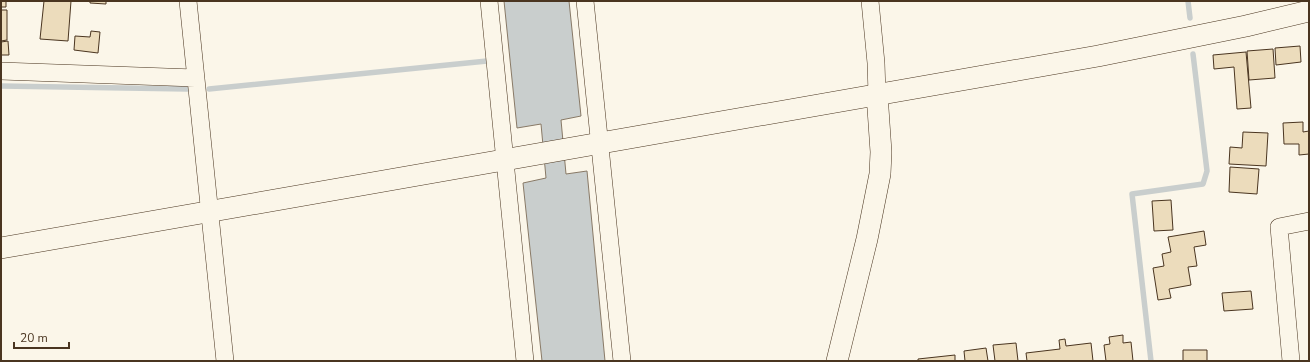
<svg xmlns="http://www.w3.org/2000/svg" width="1310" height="362" font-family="'Nunito Sans',sans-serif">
  <rect width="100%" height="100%" fill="#fbf6e9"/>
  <!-- water -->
  <path fill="#c9cecd" stroke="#887966" d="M504 1H569L581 116 561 120 566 174 587 171 605 361H542L523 183 546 178 541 124 517 128Z"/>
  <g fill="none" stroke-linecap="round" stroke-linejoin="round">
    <!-- stream -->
    <path stroke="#c9cecd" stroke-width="5.5" d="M1188 1 1190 18
      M1 86 187 89
      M209 89 487 61
      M1151 361 1132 194 1203 184 1207 171 1193 54"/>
  </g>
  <!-- building -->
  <path fill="#ecdcbc" stroke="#4a3520" d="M1 1H6V7H1Z
    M44 1H71L68 41 40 39Z
    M90 1H106V4L90 3Z
    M1 10H7V40L1 41Z
    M91 31 100 32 98 53 74 50 75 36 90 37Z
    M8 41 9 55H1V42Z
    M1300 46 1301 62 1276 65 1275 48Z
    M1273 49 1275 78 1249 80 1247 51Z
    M1246 52 1251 108 1237 109 1234 67 1214 69 1213 55Z
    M1303 122V132L1309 131V154L1299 155V144H1284L1283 123Z
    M1243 132 1268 133 1266 166 1229 164 1230 147 1242 148Z
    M1230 167 1259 169 1257 194 1229 192Z
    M1171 200 1173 230 1154 231 1152 201Z
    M1204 231 1206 245 1194 247 1197 266 1188 267 1191 285 1169 289 1171 298 1158 300 1153 268 1164 266 1162 254 1171 252 1168 237Z
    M1251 291 1253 309 1224 311 1222 293Z
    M1123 335V343L1131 342 1133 361H1106L1104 345 1110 344 1109 337Z
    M1065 339 1066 346 1091 343 1093 361H1027L1026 353 1060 349 1059 340Z
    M1016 343 1018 361H995L993 345Z
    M986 348 988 361H965L964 351Z
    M1183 350H1207V361H1183Z
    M955 355V361H918V359Z"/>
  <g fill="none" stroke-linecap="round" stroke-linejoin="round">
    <defs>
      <path id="minor" d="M188 1 225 361
        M489 1 525 361
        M585 1 622 361
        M870 1 876 63 877 94
        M1 71 195 78
        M1291 361 1279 227 1309 221"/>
      <path id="tertiary" d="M1 248 1098 56 1246 26 1309 11
        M837 361 867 239 880 174 881 152 877 94"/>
    </defs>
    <!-- minor casing -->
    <use href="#minor" stroke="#4a3520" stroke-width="18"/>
    <!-- tertiary casing -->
    <use href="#tertiary" stroke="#4a3520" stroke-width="22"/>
    <!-- minor -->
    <use href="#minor" stroke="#fbf6e9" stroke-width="17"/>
    <!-- tertiary -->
    <use href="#tertiary" stroke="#fbf6e9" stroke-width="21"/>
  </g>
  <!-- border -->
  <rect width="1310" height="362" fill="none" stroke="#4a3520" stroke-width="4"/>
  <!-- scale -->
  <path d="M14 342v6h55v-6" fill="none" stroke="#4a3520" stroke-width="2"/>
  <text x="20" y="342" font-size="12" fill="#4a3520" stroke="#fbf6e9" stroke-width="3" paint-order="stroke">20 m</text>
</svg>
